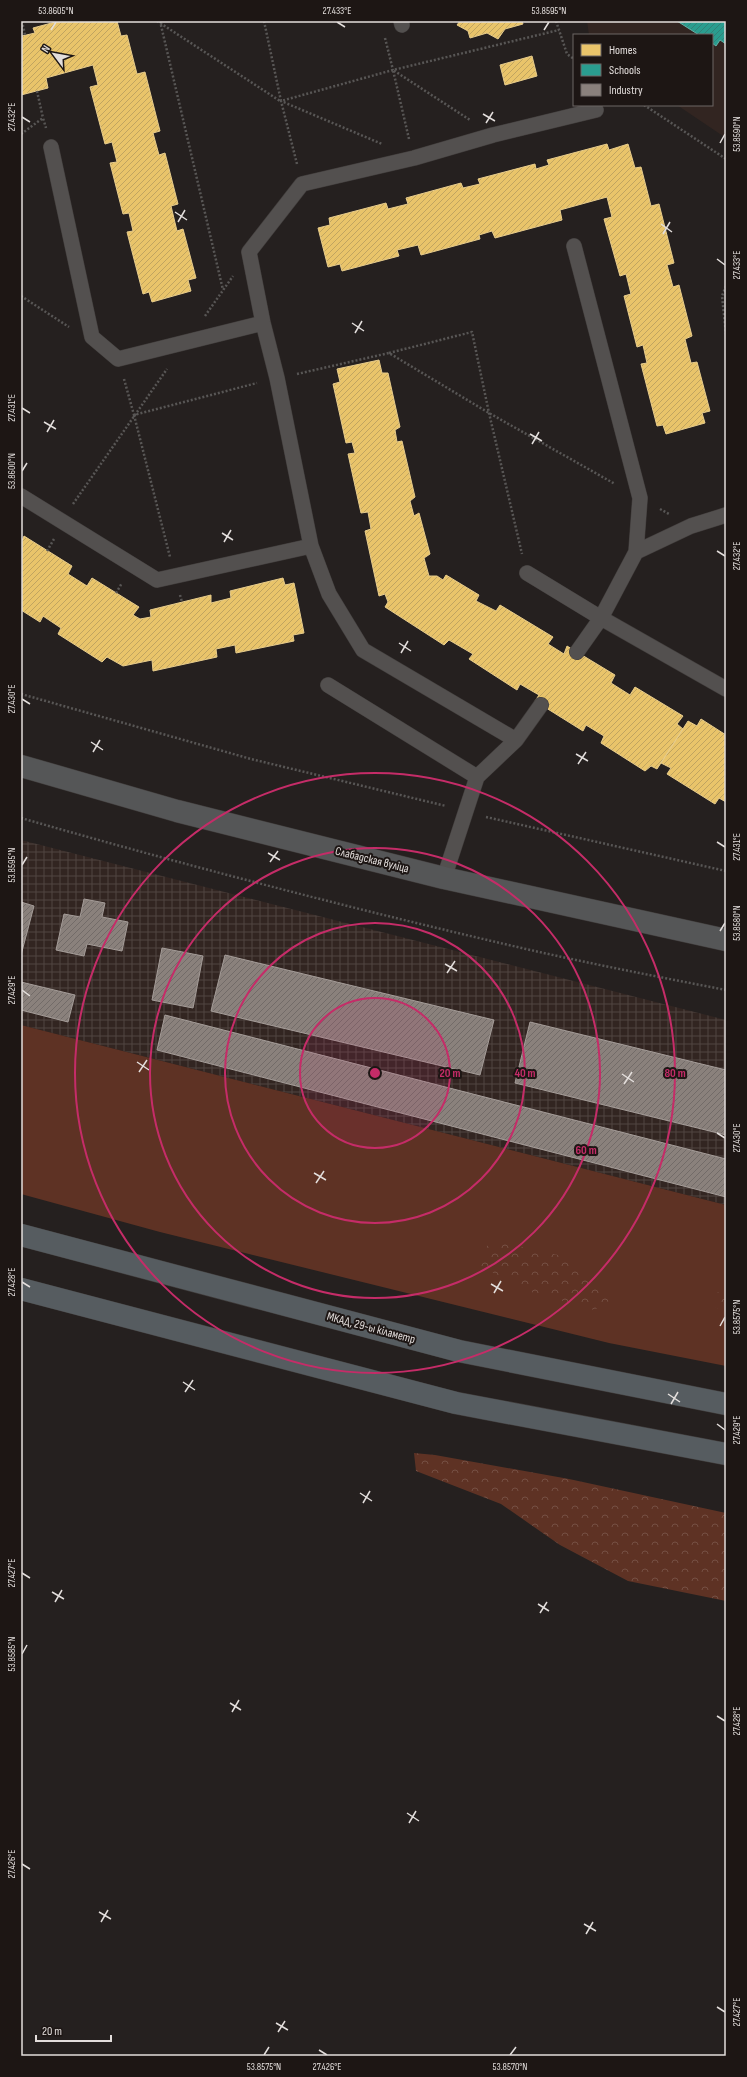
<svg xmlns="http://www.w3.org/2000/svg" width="747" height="2077" font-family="'Sofia Sans Condensed',sans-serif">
  <defs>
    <pattern id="industrial-grid" width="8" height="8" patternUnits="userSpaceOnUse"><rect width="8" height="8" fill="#322521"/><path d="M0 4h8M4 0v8" fill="none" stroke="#504441"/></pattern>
    <pattern id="forest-crowns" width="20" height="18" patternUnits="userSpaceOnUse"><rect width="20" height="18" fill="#5e3224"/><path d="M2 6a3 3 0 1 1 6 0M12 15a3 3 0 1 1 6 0" fill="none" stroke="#754f43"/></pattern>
    <pattern id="homes-hatch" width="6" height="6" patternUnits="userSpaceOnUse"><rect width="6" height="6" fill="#e9c46a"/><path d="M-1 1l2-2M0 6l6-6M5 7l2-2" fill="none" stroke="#c0a460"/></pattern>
    <pattern id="schools-hatch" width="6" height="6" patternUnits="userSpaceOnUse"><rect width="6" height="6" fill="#2a9d8f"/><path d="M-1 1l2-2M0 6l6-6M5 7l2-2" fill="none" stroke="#328278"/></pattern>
    <pattern id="industry-hatch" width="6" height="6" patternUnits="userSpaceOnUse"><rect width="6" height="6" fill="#8a817c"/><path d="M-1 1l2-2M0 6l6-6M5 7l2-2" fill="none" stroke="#726b68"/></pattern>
  </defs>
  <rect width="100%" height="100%" fill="#25201f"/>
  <!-- built -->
  <path fill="#322521" d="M587 21H726V138L677 105H712V35H589Z"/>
  <!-- industrial -->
  <path fill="url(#industrial-grid)" d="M21 840 726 1020V1205L21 1025Z"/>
  <!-- green -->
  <path fill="#5e3224" d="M21 1025 726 1205V1366L609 1343 160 1232 21 1194Z"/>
  <!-- forest -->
  <path fill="url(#forest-crowns)" d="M496 1241 558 1255 614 1298 594 1310 524 1290 476 1263 483 1248Z
    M719 1290H726V1314L711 1304Z
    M414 1453 435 1455 569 1479 726 1513V1601L628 1581 560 1545 501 1504 416 1471Z"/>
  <!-- homes -->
  <path fill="url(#homes-hatch)" stroke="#e7cc8c" d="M59 21H117L121 36 127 35 137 74 145 72 160 131 153 133 159 155 165 153 178 204 171 206 177 231 183 229 196 278 188 280 191 291 152 302 149 292 143 294 127 232 133 231 129 213 123 214 110 163 117 162 112 142 105 144 90 87 98 85 93 65 46 78 48 88 21 95V33L22 36 35 33 33 28Z
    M460 21H522L523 24 505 29 498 39 487 33 470 38 468 31 457 25Z
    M532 56 537 76 505 85 500 65Z
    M607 144 609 150 628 144 635 168 641 167 651 206 659 204 674 263 667 265 673 287 679 285 692 336 685 339 691 363 697 362 710 411 702 413 705 423 666 434 663 425 657 426 641 364 647 363 643 345 637 347 624 296 631 294 626 274 620 276 604 219 612 217 607 197 560 210 562 220 495 238 492 231 479 235 480 239 421 255 418 245 397 250 399 256 342 271 340 264 328 267 318 228 330 225 329 218 386 203 388 209 408 204 406 198 461 183 463 188 480 184 478 179 535 164 536 169 549 165 547 160Z
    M379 360 382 373H388L400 427 395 430 397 442 402 441 415 497 410 501 414 516 419 513 430 554 424 558 429 576H437L443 580 446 575 479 595 476 601 496 611 500 605 553 637 548 644 564 654 567 646 615 675 611 683 630 695 635 687 683 716 677 724 683 729 657 769 651 766 645 771 601 743 604 736 586 725 583 731 535 701 539 695 520 684 517 690 469 659 473 654 449 640 444 645 385 607 388 602 385 594 379 596 365 531 371 529 368 512 361 513 348 454 355 453 352 442 346 443 333 384 340 382 337 369Z
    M24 536 72 566 68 574 87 586 92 578 139 607 133 615 140 619 151 617 150 610 211 595V603L231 598 230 591 283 578 285 585 294 583 304 633 293 635 294 641 236 653 235 645 216 649 217 657 153 671 152 660 123 666 107 657 102 662 58 634 61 628 43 616 40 622 21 610V543Z
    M701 719 726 735V802L719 798 715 804 667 774 671 768 661 763 688 721 697 726Z"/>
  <!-- schools -->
  <path fill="url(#schools-hatch)" stroke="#62b0a6" d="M677 21H726V44L720 40 716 46 712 43V35H699Z"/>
  <!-- industry -->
  <path fill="url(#industry-hatch)" stroke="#a59d99" d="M84 899 105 903 102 917 128 922 122 951 87 944 84 956 56 950 64 914 80 917Z
    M21 902 34 906 21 955Z
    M162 948 203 956 193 1008 152 1000Z
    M225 955 494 1020 480 1075 211 1011Z
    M21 982 75 995 68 1022 21 1010Z
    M165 1015 726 1159V1197L157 1050Z
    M530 1022 726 1070V1135L515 1083Z"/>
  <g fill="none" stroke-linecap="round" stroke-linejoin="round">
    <defs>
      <path id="service" d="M401 21 402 25
        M51 147 92 337 118 359 263 323
        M574 246 640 498 636 552
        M21 496 157 580 311 546
        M527 573 601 618 726 689
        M577 652 601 618 636 552 691 526 726 515
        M328 685 477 777
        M516 740 363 650 329 594 311 546 277 378 263 323 249 252 302 184 414 158 493 135 596 110
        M444 878 477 777 516 740 541 705"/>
      <path id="secondary" d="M21 766 177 811 444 878 726 940"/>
      <path id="trunk" d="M21 1235 459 1351 726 1404
        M21 1289 456 1403 726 1454"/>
    </defs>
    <!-- service casing -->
    <use href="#service" stroke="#403c3b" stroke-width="16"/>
    <!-- secondary casing -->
    <use href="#secondary" stroke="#403c3b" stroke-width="23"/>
    <!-- trunk casing -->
    <use href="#trunk" stroke="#403c3b" stroke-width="23"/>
    <!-- path -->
    <path stroke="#585655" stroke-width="2.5" stroke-dasharray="2 2" stroke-linecap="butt" d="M22 21 25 35
      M157 21 280 101
      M160 21 223 290
      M264 21 281 101 393 70 559 30
      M556 21 567 54 574 59
      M385 38 393 70
      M37 91 43 118
      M644 105 726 159
      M21 134 43 118 46 128
      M409 139 393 70 470 120
      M297 164 281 101 382 144
      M726 286 722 296 726 334
      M21 296 69 327
      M205 316 233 276
      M389 353 472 332 489 413 522 554
      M297 374 389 353 489 413 615 484
      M124 379 134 415 257 383
      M134 415 170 557
      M73 504 167 369
      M660 509 669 514
      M47 551 54 539
      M116 593 122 583
      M180 595 182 602
      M21 694 251 759 446 806
      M486 817 726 871
      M21 818C188 866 357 910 526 949 592 964 659 977 726 990"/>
    <!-- service -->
    <use href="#service" stroke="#53504f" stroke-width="15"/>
    <!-- secondary -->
    <use href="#secondary" stroke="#555657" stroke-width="22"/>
    <!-- trunk -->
    <use href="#trunk" stroke="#565c60" stroke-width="22"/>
  </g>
  <!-- ticks -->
  <path fill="none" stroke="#e3dedc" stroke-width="1.5" d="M337 22 345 27M51 30 56 22M544 30 549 22M483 114 495 121M22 117 30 122M486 123 493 112M720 143 725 134M175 212 187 220M178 222 185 210M661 224 672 232M663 234 670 222M717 259 725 265M352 323 364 331M355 333 362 321M22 408 30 413M44 422 56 429M47 432 54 420M530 434 542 441M532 444 539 432M22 471 27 463M222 533 233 540M224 542 231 530M717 551 725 556M399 643 411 651M401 653 408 641M22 699 30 704M91 742 103 750M93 752 100 740M576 754 588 761M578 764 586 752M717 842 725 847M268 853 280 860M270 862 278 851M22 865 27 857M720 931 725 923M445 964 457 971M447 973 455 961M22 990 30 996M137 1062 149 1070M139 1072 147 1060M622 1074 634 1082M624 1084 632 1072M717 1133 725 1138M314 1173 326 1180M316 1183 324 1171M22 1282 30 1287M491 1284 503 1291M494 1293 501 1281M720 1326 725 1317M183 1382 195 1390M185 1392 193 1380M668 1394 680 1402M671 1404 678 1392M717 1424 725 1430M360 1493 372 1501M363 1503 370 1491M22 1573 30 1578M52 1592 64 1599M55 1602 62 1590M538 1604 549 1611M540 1613 547 1602M22 1654 27 1645M230 1703 241 1710M232 1712 239 1700M717 1716 725 1721M407 1813 419 1821M409 1823 416 1811M22 1864 30 1869M99 1912 111 1919M101 1922 108 1910M584 1924 596 1931M586 1934 593 1922M717 2007 725 2012M276 2023 288 2030M278 2032 285 2021M319 2050 327 2055M264 2055 269 2047M510 2055 516 2047"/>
  <!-- distance rings -->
  <circle cx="375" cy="1073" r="75" fill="#c52c68" fill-opacity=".12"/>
  <g fill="none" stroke="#c52c68" stroke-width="2">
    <circle cx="375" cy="1073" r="75"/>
    <circle cx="375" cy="1073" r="150"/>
    <circle cx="375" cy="1073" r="225"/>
    <circle cx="375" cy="1073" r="300"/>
  </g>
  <g text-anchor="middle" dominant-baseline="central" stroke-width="4" stroke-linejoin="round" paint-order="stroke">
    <!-- street labels -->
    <g font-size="12" fill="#e3dedc" stroke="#1d1614">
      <text transform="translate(372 860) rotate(14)">Слабадская вуліца</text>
      <text transform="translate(371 1328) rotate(15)">МКАД, 29-ы кіламетр</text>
    </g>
  </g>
  <circle cx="375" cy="1073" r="6" fill="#c52c68" stroke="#1d1614" stroke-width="2"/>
  <g font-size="12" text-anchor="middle" font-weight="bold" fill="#c52c68" stroke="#1d1614" stroke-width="4" stroke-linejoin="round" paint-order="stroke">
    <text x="450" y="1077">20 m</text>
    <text x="525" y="1077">40 m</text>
    <text x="675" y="1077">80 m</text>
    <text x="586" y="1154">60 m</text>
  </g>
  <!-- border -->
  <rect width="747" height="2077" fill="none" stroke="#1d1614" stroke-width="44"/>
  <!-- legend -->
  <rect x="573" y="34" width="140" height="72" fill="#1d1614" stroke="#6c6664"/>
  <rect x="581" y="44" width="20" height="12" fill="#e9c46a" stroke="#6c6664"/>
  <text x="609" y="54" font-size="12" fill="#e3dedc">Homes</text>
  <rect x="581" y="64" width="20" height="12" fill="#2a9d8f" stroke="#6c6664"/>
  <text x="609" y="74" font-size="12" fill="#e3dedc">Schools</text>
  <rect x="581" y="84" width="20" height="12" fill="#8a817c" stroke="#6c6664"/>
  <text x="609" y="94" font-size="12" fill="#e3dedc">Industry</text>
  <!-- north arrow -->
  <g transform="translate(54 54) rotate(302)" stroke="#1d1614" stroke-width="3" paint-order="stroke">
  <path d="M0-3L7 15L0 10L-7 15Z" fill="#e3dedc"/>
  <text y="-6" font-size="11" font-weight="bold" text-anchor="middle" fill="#e3dedc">N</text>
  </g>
  <!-- scale -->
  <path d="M36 2035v6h75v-6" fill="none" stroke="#e3dedc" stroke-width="2"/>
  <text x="42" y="2035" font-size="12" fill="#e3dedc" stroke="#1d1614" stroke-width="3" paint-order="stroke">20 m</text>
  <rect x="22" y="22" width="703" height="2033" fill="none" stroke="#e3dedc" stroke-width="1.5"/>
  <g font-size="10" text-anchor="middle" fill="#e3dedc">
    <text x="56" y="14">53.8605°N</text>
    <text x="337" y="14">27.433°E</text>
    <text x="549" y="14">53.8595°N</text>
    <text transform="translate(11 117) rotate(-90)" y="4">27.432°E</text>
    <text transform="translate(736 134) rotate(-90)" y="4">53.8590°N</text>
    <text transform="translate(736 265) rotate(-90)" y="4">27.433°E</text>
    <text transform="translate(11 408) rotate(-90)" y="4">27.431°E</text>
    <text transform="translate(11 471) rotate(-90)" y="4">53.8600°N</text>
    <text transform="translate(736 556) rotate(-90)" y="4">27.432°E</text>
    <text transform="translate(11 699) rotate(-90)" y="4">27.430°E</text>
    <text transform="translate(736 847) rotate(-90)" y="4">27.431°E</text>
    <text transform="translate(11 865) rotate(-90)" y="4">53.8595°N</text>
    <text transform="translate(736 923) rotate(-90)" y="4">53.8580°N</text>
    <text transform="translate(11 990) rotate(-90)" y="4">27.429°E</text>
    <text transform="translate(736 1138) rotate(-90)" y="4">27.430°E</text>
    <text transform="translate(11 1282) rotate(-90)" y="4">27.428°E</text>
    <text transform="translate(736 1317) rotate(-90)" y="4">53.8575°N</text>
    <text transform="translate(736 1430) rotate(-90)" y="4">27.429°E</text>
    <text transform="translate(11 1573) rotate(-90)" y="4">27.427°E</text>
    <text transform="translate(11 1654) rotate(-90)" y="4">53.8585°N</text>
    <text transform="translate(736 1721) rotate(-90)" y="4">27.428°E</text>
    <text transform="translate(11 1864) rotate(-90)" y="4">27.426°E</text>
    <text transform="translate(736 2012) rotate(-90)" y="4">27.427°E</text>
    <text x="264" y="2070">53.8575°N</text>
    <text x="327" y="2070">27.426°E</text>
    <text x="510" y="2070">53.8570°N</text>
  </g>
</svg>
